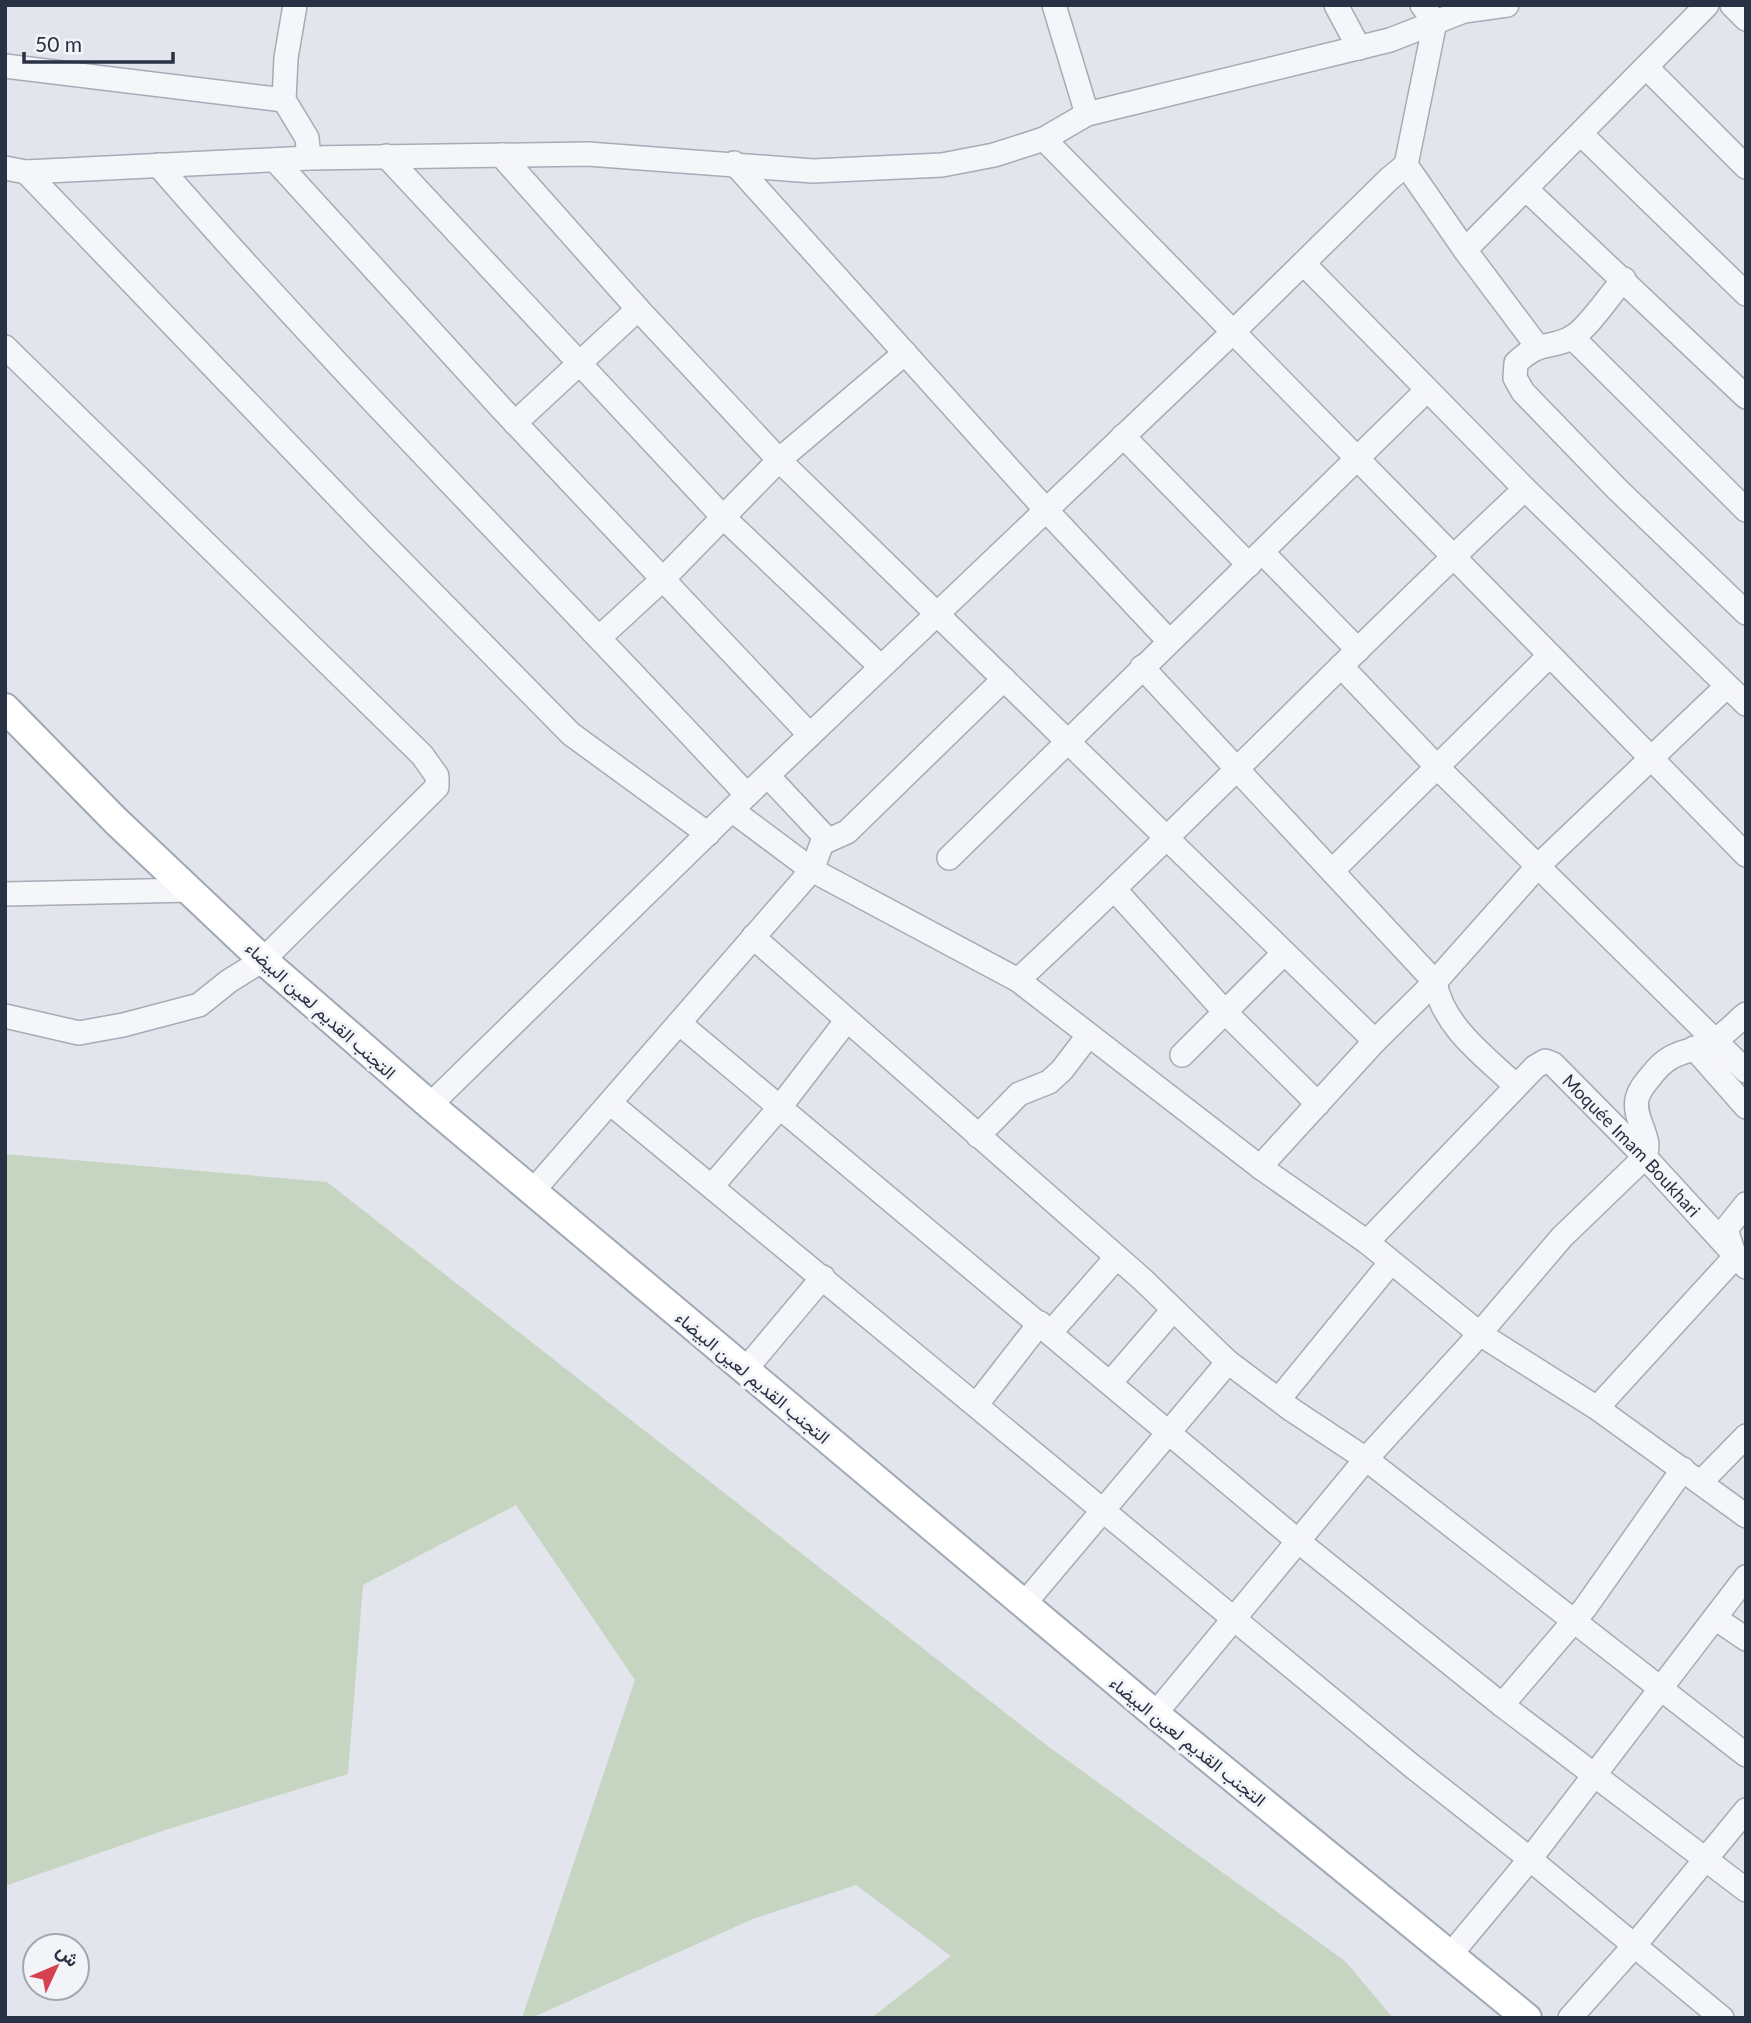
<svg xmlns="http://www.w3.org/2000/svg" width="1751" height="2023" font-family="Lato,Vazirmatn,sans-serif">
  <rect width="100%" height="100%" fill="#e2e5eb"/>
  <!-- green -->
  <path fill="#c6d5c2" d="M5 1154 327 1182 1049 1747 1345 1961 1393 2018H871L951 1956 856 1885 753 1919 531 2018H522L635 1680 516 1505 363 1585 348 1774 165 1830 5 1886Z"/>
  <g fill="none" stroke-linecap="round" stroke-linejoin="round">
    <defs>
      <g id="minor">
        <path d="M295 5 286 58 284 100 307 138 309 158"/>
        <path d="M1054 5 1087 114"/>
        <path d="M1336 5 1359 48"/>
        <path d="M1732 5 1746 19"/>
        <path d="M5 66 284 100"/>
        <path d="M1646 67 1746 167"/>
        <path d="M1581 134 1746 294"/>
        <path d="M1044 139 1087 114 1390 40 1464 11 1507 5"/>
        <path d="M501 155 638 309 779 460 1375 1041"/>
        <path d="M386 156 723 517 881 667"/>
        <path d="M275 160 502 409 810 735"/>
        <path d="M734 163 1046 510 1169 641"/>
        <path d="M158 165C347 382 551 584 747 795"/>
        <path d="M1406 165 1435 22 1422 5"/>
        <path d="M5 168 26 172 309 158 588 154 813 171 942 165 994 155 1044 139 1746 855"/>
        <path d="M26 172 375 535 571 734 708 834"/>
        <path d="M1526 189 1746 397"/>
        <path d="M1465 250 1537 346"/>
        <path d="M1304 264 1525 489 1746 704"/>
        <path d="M1624 279C1610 294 1588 329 1571 338 1548 350 1541 339 1516 363L1515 378 1523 392 1617 489 1746 613"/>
        <path d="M1572 337 1746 510"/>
        <path d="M5 347 422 755 437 776V787L263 960 229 981 199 1005 123 1025 79 1033 5 1016"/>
        <path d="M515 423 638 309"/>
        <path d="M1123 436 1249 565"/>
        <path d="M1262 552 1358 650"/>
        <path d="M600 637 663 579 779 460 905 353"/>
        <path d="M1341 666 1437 767 1746 1071"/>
        <path d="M1142 667 1435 982C1443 1027 1485 1056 1516 1086"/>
        <path d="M768 776 827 839"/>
        <path d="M733 811 812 870 1018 980 1260 1167 1367 1242 1480 1334 1597 1408 1746 1516"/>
        <path d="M949 858 1427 390"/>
        <path d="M1332 871 1549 656"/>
        <path d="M1115 890 1225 1012 1318 1104"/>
        <path d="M5 894 191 890"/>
        <path d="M753 937 1142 1279 1228 1362 1292 1410 1366 1459 1746 1755"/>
        <path d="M1018 980C1191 820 1353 649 1525 489"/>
        <path d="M679 1023 1298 1541 1502 1705 1746 1890"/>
        <path d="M1694 1048 1746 1107"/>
        <path d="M1182 1055 1283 954"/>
        <path d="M610 1103 1412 1766 1530 1859 1722 2018"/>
        <path d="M430 1105 747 795 1231 334 1389 179 1406 165 1465 250 1707 5"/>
        <path d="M978 1136 1019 1094 1049 1082 1062 1070 1088 1036"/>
        <path d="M1260 1167 1375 1041 1435 982 1538 866 1727 686"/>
        <path d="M712 1186 780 1107 847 1020"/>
        <path d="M532 1192 812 870 822 843 847 832 1004 679"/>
        <path id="s1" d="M1367 1242 1535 1067 1545 1061 1553 1064 1645 1157 1746 1267"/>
        <path d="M1051 1332 1116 1258"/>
        <path d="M745 1370 823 1277"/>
        <path d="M1110 1383 1173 1310"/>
        <path d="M1279 1399 1391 1262"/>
        <path d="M977 1404 1040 1323"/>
        <path d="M1597 1408 1735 1257 1726 1229 1746 1204"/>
        <path d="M1701 1482 1746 1436"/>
        <path d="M1024 1604 1228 1362"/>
        <path d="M1715 1618 1746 1639"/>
        <path d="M1502 1705 1585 1608 1683 1469"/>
        <path d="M1155 1714 1366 1459 1469 1346 1562 1237 1645 1157C1653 1136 1633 1121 1637 1099 1639 1090 1645 1083 1651 1076 1674 1046 1689 1056 1716 1039 1727 1033 1736 1022 1746 1014"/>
        <path d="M1451 1954 1530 1859 1746 1577"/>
        <path d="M1570 2018 1634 1946 1746 1810"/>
      </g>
      <path id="major" d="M5 708 116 821 263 960 430 1105 1155 1714 1527 2018"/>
    </defs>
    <!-- minor casing -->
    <use href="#minor" stroke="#a7abb6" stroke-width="26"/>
    <!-- major casing -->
    <use href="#major" stroke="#a0a8b7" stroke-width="32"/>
    <!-- minor -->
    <use href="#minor" stroke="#f5f6f9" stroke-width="23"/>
    <!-- major -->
    <use href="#major" stroke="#fff" stroke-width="28"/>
  </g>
  <g text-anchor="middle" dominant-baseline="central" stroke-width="6" stroke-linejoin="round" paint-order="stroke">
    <!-- street labels -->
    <g font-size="18" fill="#293144" stroke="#f2f4f8">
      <text transform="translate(321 1010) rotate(42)">التجنب القديم لعين البيضاء</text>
      <text stroke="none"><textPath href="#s1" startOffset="376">Moquée Imam Boukhari</textPath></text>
      <text transform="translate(753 1377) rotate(40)">التجنب القديم لعين البيضاء</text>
      <text transform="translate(1188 1741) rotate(39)">التجنب القديم لعين البيضاء</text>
    </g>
  </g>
  <!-- border -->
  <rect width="1751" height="2023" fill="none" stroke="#293144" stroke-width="14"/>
  <!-- north arrow -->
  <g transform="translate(56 1967) rotate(46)"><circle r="33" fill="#f2f4f8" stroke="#a2a6b0" stroke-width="2"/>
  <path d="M0-5L12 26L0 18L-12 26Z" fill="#d64150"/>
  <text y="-10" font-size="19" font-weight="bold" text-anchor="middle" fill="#293144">ش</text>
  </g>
  <!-- scale -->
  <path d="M24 52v10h149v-10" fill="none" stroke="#293144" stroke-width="3.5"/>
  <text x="35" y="52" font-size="21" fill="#293144" stroke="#f2f4f8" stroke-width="5" paint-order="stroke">50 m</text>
</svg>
